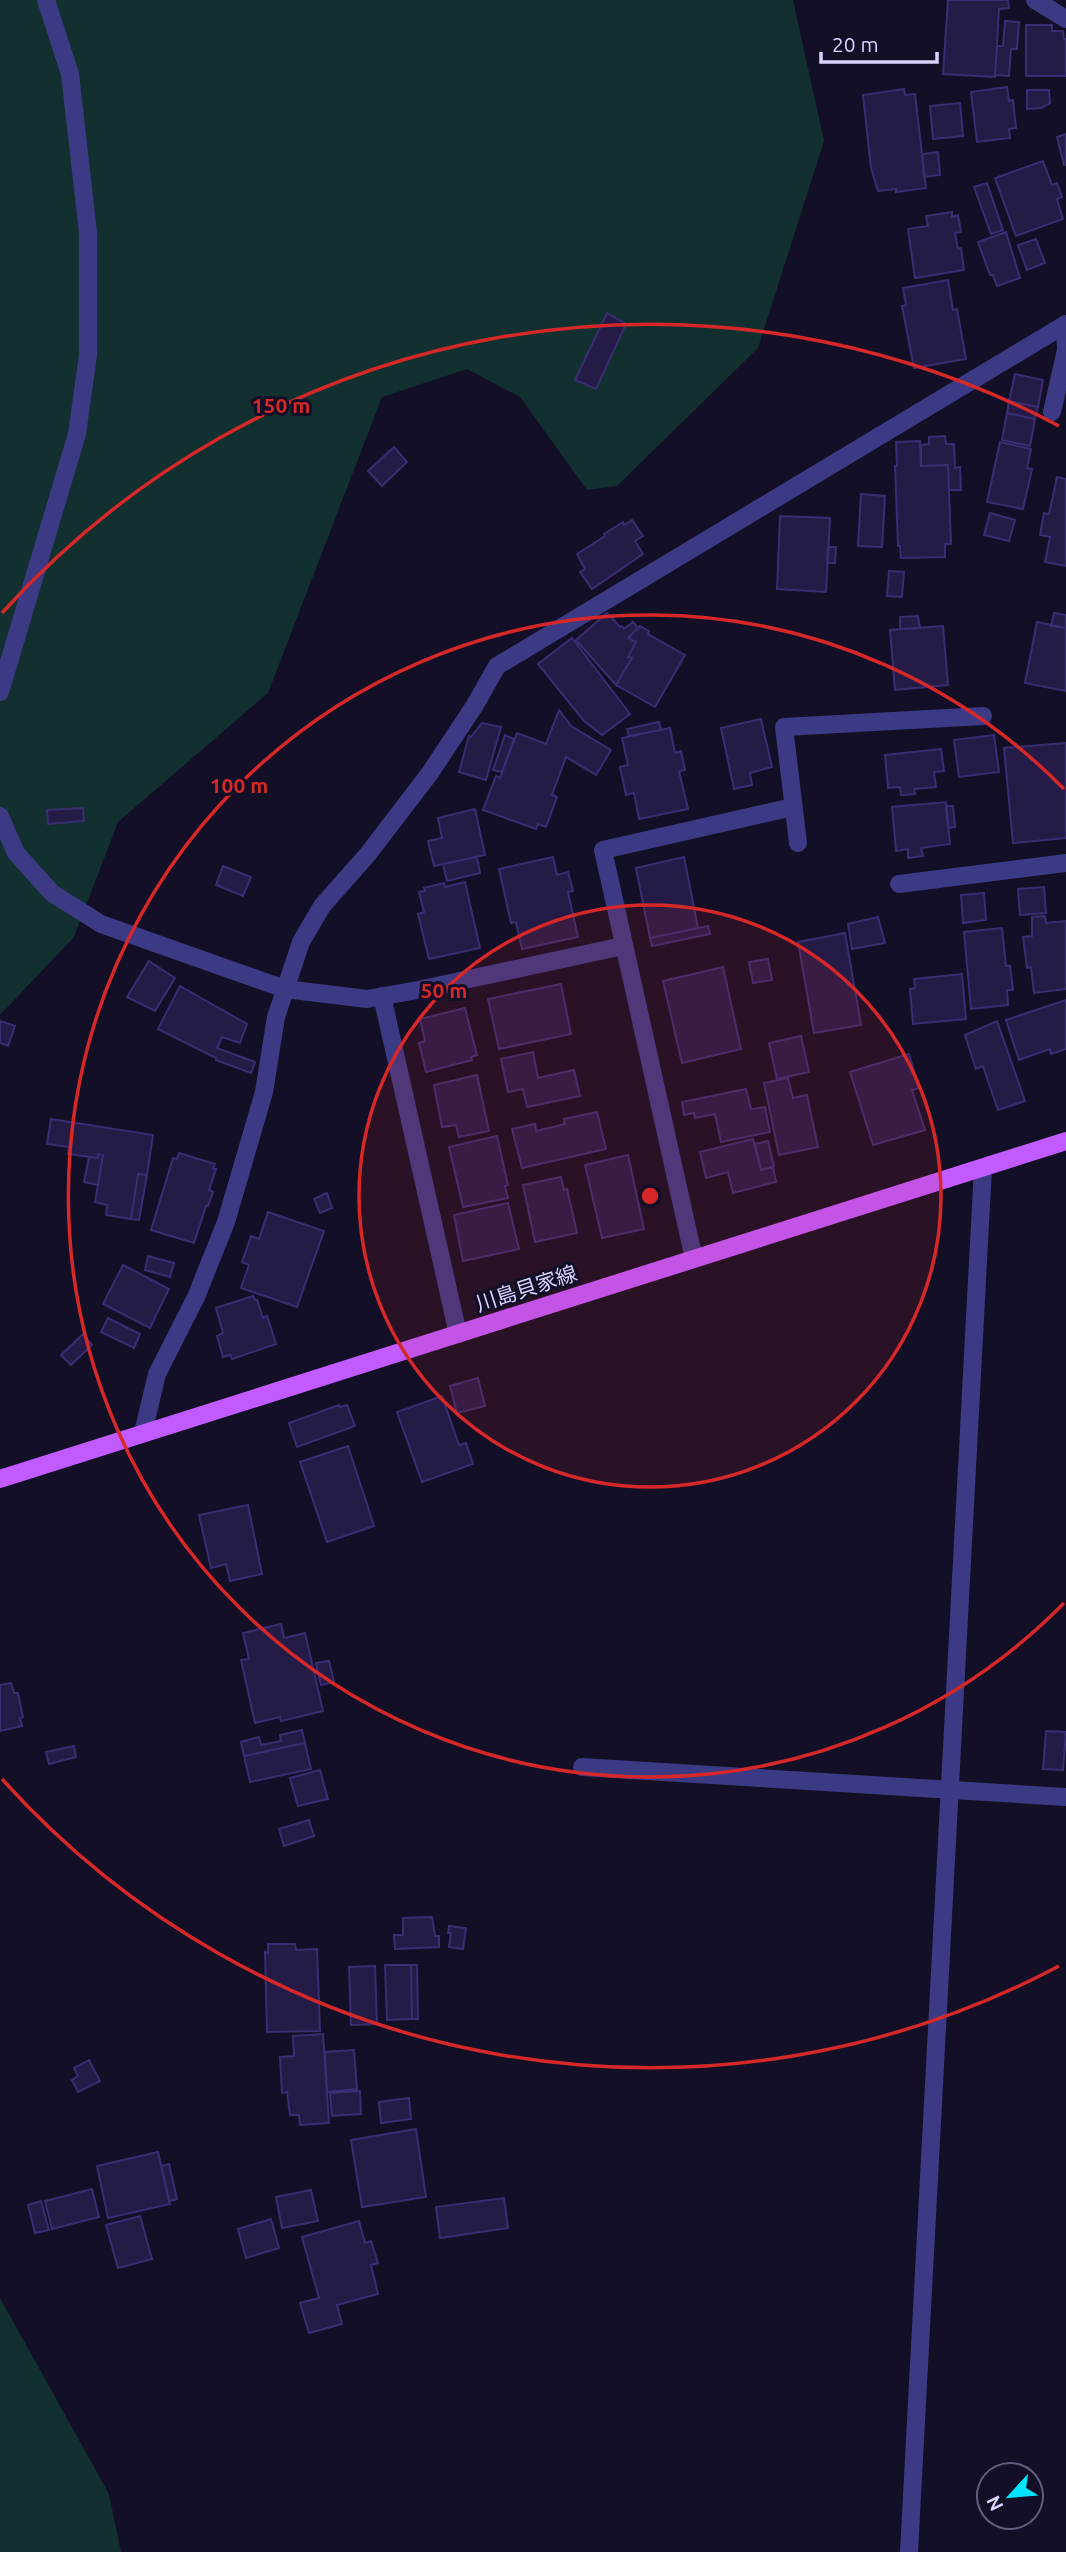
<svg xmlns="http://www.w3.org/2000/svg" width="1066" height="2552" font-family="Ubuntu,'Noto Sans JP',sans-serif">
  <rect width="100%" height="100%" fill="#130f26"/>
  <!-- green -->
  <path fill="#12302f" d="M0 0H793L824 141 758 348 617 486 587 490 520 397 467 369 382 397 268 693 118 822 74 937 0 1015Z
    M0 2298 109 2494 121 2552H0Z"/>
  <!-- building -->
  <path fill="#241b47" stroke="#3b2d73" stroke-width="2" d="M948 0H1008L1009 8 999 9 995 77 943 74Z
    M1005 21 1019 22 1017 49H1011L1009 76 995 75 997 46H1003Z
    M1026 25H1052V31H1063L1064 39H1066V76H1026Z
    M1007 87 1009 101 1013 100 1016 128 1009 129 1010 138 977 142 971 92Z
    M904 89 905 95 915 94 926 188 896 192V189L878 191 871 168 863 95Z
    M1027 90H1049L1050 103 1041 108 1027 109Z
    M960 103 963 136 933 139 930 106Z
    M1066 134V165H1064L1057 137Z
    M938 152 940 175 924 177 922 154Z
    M1043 161 1052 185 1057 183 1062 197 1057 199 1063 219 1016 236 995 178Z
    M987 183 1003 230 991 234 974 187Z
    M952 212V217L958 215 961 232 955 233 958 249 961 248 964 270 915 278 908 229 928 226 926 216Z
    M1006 232 1020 278 997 286 993 275H990L978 242Z
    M1036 239 1045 263 1027 270 1018 245Z
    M948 280 953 310 957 309 966 359 914 368 902 306 906 305 903 288Z
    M607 313 626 324 596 389 575 380Z
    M1015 374 1043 380 1038 407 1009 401Z
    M1009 401 1038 407 1035 419 1007 413Z
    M1007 413 1035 419 1030 446 1002 440Z
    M945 436 946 444H954L955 468 960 467 961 490H949L948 465 921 466V445L929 444V437Z
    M920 441 921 466 948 465 951 544H945V557L901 558 900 546H898L895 466H897L896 442Z
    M1000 442 1031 449 1027 468 1032 469 1023 509 987 502Z
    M394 447 407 462 382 486 368 471Z
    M1057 477 1066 479V566L1045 562 1050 537 1040 535 1044 513 1049 514Z
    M861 494 885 496 882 547 858 546Z
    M990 513 1015 520 1009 541 984 535Z
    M780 516 830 518 826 592 777 589Z
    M632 520 643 536 635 541 643 554 592 589 580 572 585 569 577 554 605 536 604 534 623 522 624 525Z
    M828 547H836L835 563H827Z
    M889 571 904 572 902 597 887 596Z
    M607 613 620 627 622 626 624 629 633 622 638 628 628 638 636 642 628 657 632 658 616 685 576 640Z
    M1054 613 1066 615V628L1051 626Z
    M918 616 920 628 900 629V617Z
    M1037 622 1066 628V691L1025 683Z
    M640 626 649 631 648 634 685 655 655 707 616 685 632 658 628 657 636 642 628 638Z
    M943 626 948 685 895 690 890 630Z
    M572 638 630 714 602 735 584 721 538 664Z
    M559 710 571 726 611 750 596 775 566 757 552 795 557 797 546 827 538 824 536 829 483 810 496 776 500 778 517 733 546 744Z
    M761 719 772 767 750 773 752 785 734 789 721 728Z
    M659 722 661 730 629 736 627 729Z
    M482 723 501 727 486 780 459 772 469 736 471 737Z
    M670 728 675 753 681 751 685 770 679 771 688 809 639 819 634 793 626 795 620 767 628 765 622 738Z
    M505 735 514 739 502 772 493 770Z
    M994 735 999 772 959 777 954 740Z
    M1066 743V838L1013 843 1004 748Z
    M941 749 944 771 934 772 936 787 914 789 915 794 901 795 900 787 888 788 885 755Z
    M946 802 950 844 921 848 923 856 908 858V849L896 851 892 807Z
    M946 806H953L955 827 948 828Z
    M83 808 84 821 48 824 47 810Z
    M475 809 485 855 434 866 428 841 442 838 438 818Z
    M477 857 480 873 447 881 443 864Z
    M553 857 557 875 568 872 573 891 568 892 578 937 522 949 516 922 511 923 499 869Z
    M684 857 698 928 650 938 636 868Z
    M223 866 251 877 243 896 216 885Z
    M465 882 480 948 429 959 418 914 424 912 419 892 425 891 424 888 444 883 445 887Z
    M1044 887 1046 913 1020 915 1018 889Z
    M984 893 986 920 963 923 961 895Z
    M1045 916 1046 923 1066 921V989L1034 993 1031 967 1027 968 1023 937 1032 936V917Z
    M878 917 885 943 852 949 848 924Z
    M708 926 710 934 652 946 650 938Z
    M1002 928 1006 966H1010L1013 990H1007L1008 1005 971 1009 964 932Z
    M845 933 861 1025 814 1033 798 942Z
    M768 959 772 980 753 983 749 962Z
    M149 961 175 978 155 1011 127 997Z
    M723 967 741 1049 682 1063 663 981Z
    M962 974 966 1019 913 1024 910 989 915 988 914 979Z
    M561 984 571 1034 499 1049 488 999Z
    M180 986 247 1024 240 1043 222 1037 217 1048 255 1062 251 1073 216 1060V1058L158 1029Z
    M1066 1000V1049L1051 1054 1050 1049 1019 1060 1006 1020Z
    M465 1008 477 1055 471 1057 472 1060 426 1072 419 1043 425 1041 420 1019Z
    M0 1021 15 1026 8 1046 0 1043Z
    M997 1021 1025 1101 998 1110 983 1066 976 1069 965 1035Z
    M801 1036 809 1072 777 1079 769 1043Z
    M533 1052 538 1078 574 1070 580 1096 527 1107 523 1089 508 1092 501 1059Z
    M909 1054 919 1088 912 1090 925 1130 873 1145 850 1072Z
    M477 1075 489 1131 459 1137 456 1125 442 1127 434 1085Z
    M788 1078 793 1098 807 1095 818 1147 779 1155 764 1083Z
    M746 1089 751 1109 765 1107 770 1132 721 1142 715 1114 695 1118 694 1113 684 1115 682 1102Z
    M597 1112 606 1149 522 1168 512 1129 535 1124 536 1131 565 1124 564 1119Z
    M51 1119 153 1135 147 1175 138 1174 131 1219 106 1215 107 1205 95 1202 103 1155 98 1154V1158L68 1154 69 1147 47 1144Z
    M497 1136 508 1185 505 1186 508 1198 463 1207 449 1147Z
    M753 1139 761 1170 773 1167 776 1182 733 1193 728 1172 706 1178 700 1152Z
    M768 1141 774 1166 761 1170 755 1144Z
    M179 1153 215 1164 213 1169H216L209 1190 213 1192 208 1206H206L194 1243 151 1230 173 1158 177 1159Z
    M98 1154 103 1155 98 1185 84 1182 89 1157 98 1158Z
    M628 1155 644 1229 602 1238 585 1165Z
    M138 1174 147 1175 139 1220 131 1219Z
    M561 1177 564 1190 567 1189 577 1233 535 1242 523 1185Z
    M327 1193 332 1208 320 1213 314 1199Z
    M508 1203 519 1249 463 1261 454 1215Z
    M268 1212 324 1231 297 1307 241 1288 249 1265 242 1262 251 1236 259 1239Z
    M148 1256 174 1263 170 1277 145 1270Z
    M123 1265 169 1289 150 1328 103 1304Z
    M253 1296 255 1300H257L263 1318 267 1316 276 1344 232 1359 230 1355 223 1357 217 1336 223 1333 216 1308Z
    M108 1318 140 1334 134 1348 101 1332Z
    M83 1334 92 1345 71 1365 61 1355Z
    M478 1378 485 1406 457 1413 450 1386Z
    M442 1396 459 1445 466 1443 473 1464 422 1482 397 1412Z
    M339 1405 340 1407 347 1405 355 1426 297 1447 289 1423Z
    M348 1446 374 1526 327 1542 300 1462Z
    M248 1505 262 1574 230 1581 226 1564 211 1568 199 1515Z
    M281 1624 284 1638 305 1633 323 1711 281 1721 280 1717 255 1723 241 1660 249 1659 243 1633Z
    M329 1661 334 1682 321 1685 316 1663Z
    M11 1683 14 1693H18L23 1717 20 1718 22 1726 0 1731V1685Z
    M302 1730 305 1743 244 1756 241 1742 259 1737 261 1745 281 1741 280 1735Z
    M1046 1731 1066 1732 1063 1770 1043 1769Z
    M305 1743 311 1769 250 1782 244 1756Z
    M74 1746 76 1757 49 1764 46 1752Z
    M320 1770 328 1799 298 1806 290 1778Z
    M309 1820 314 1836 284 1846 279 1829Z
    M432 1917 435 1936H439V1947L395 1949 394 1935H403V1918Z
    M449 1926 466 1928 463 1949 449 1947 451 1933H448Z
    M268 1944H295L296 1950 317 1949 320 2031 267 2032 265 1952 268 1953Z
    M385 1965H411L412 2019 387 2020Z
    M411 1965H417L418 2019H412Z
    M375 1966 377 2024 351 2025 349 1967Z
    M323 2034 329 2123 300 2125 299 2115H290L287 2092 282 2093 280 2057 294 2056 293 2036Z
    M354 2050 357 2089 327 2092 325 2052Z
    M89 2060 100 2081 78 2092 72 2080 78 2076 74 2068Z
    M360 2091 361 2114 332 2116 330 2093Z
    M409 2098 411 2119 381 2123 379 2102Z
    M416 2129 426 2197 362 2207 351 2140Z
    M158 2152 170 2204 108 2218 97 2166Z
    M169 2164 177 2199 169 2201 161 2166Z
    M92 2189 99 2217 52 2229 45 2201Z
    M311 2190 318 2221 282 2228 276 2197Z
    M504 2198 508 2228 440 2238 436 2207Z
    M41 2201 49 2230 35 2233 28 2205Z
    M140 2216 152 2259 118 2268 106 2225Z
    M271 2219 279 2248 246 2258 238 2229Z
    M359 2221 365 2243 371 2241 378 2263 371 2265 378 2294 337 2305 342 2324 309 2333 300 2303 319 2298 302 2237Z"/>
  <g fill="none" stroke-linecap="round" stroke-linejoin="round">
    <!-- minor -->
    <path stroke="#3d3a85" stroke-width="18" d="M1035 0 1066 19
      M1052 412 1066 350 1065 325
      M0 692 77 434 88 355V233L70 74 46 0
      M0 816 16 853 52 893 101 924 285 989 367 999 418 990 623 946
      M798 843 784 727 983 716
      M899 884 1066 863
      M382 996 458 1334
      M694 1259 603 850 793 807
      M143 1433 157 1374 196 1297 226 1222 264 1092 276 1017 301 942 322 906 368 854 430 773 475 705 497 666 1066 324
      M582 1767 1066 1797
      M909 2552 983 1168"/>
    <!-- major -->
    <path stroke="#c25bff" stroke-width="18" d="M0 1479 1066 1141"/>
  </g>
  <!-- distance rings -->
  <circle cx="650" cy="1196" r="291" fill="#d62828" fill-opacity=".12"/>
  <g fill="none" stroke="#d62828" stroke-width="3.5">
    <circle cx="650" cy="1196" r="291"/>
    <path d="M1064 1603A581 581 0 1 1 1064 789"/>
    <path d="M1059 1966A872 872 0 0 1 2 1779M2 613A872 872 0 0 1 1059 426"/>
  </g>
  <g text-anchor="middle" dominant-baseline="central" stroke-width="6" stroke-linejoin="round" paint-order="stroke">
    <!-- street labels -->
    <g font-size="21" fill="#d9d4ff" stroke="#130f26">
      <text transform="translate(526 1288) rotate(-18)">川島貝家線</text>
    </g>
  </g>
  <circle cx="650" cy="1196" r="10" fill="#d62828" stroke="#130f26" stroke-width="3.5"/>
  <g font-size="21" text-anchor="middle" font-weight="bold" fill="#d62828" stroke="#130f26" stroke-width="6" stroke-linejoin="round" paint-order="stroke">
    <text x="281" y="413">150 m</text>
    <text x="239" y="793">100 m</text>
    <text x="444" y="998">50 m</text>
  </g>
  <!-- north arrow -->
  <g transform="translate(1010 2496) rotate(244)"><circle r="33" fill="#130f26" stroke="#625e7d" stroke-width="2"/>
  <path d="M0-5L12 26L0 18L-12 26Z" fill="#00e5ff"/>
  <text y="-10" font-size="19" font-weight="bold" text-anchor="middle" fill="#d9d4ff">N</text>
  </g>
  <!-- scale -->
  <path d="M821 52v10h116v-10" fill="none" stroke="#d9d4ff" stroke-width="3.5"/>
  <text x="832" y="52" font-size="21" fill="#d9d4ff" stroke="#130f26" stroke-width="5" paint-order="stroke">20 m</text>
</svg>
